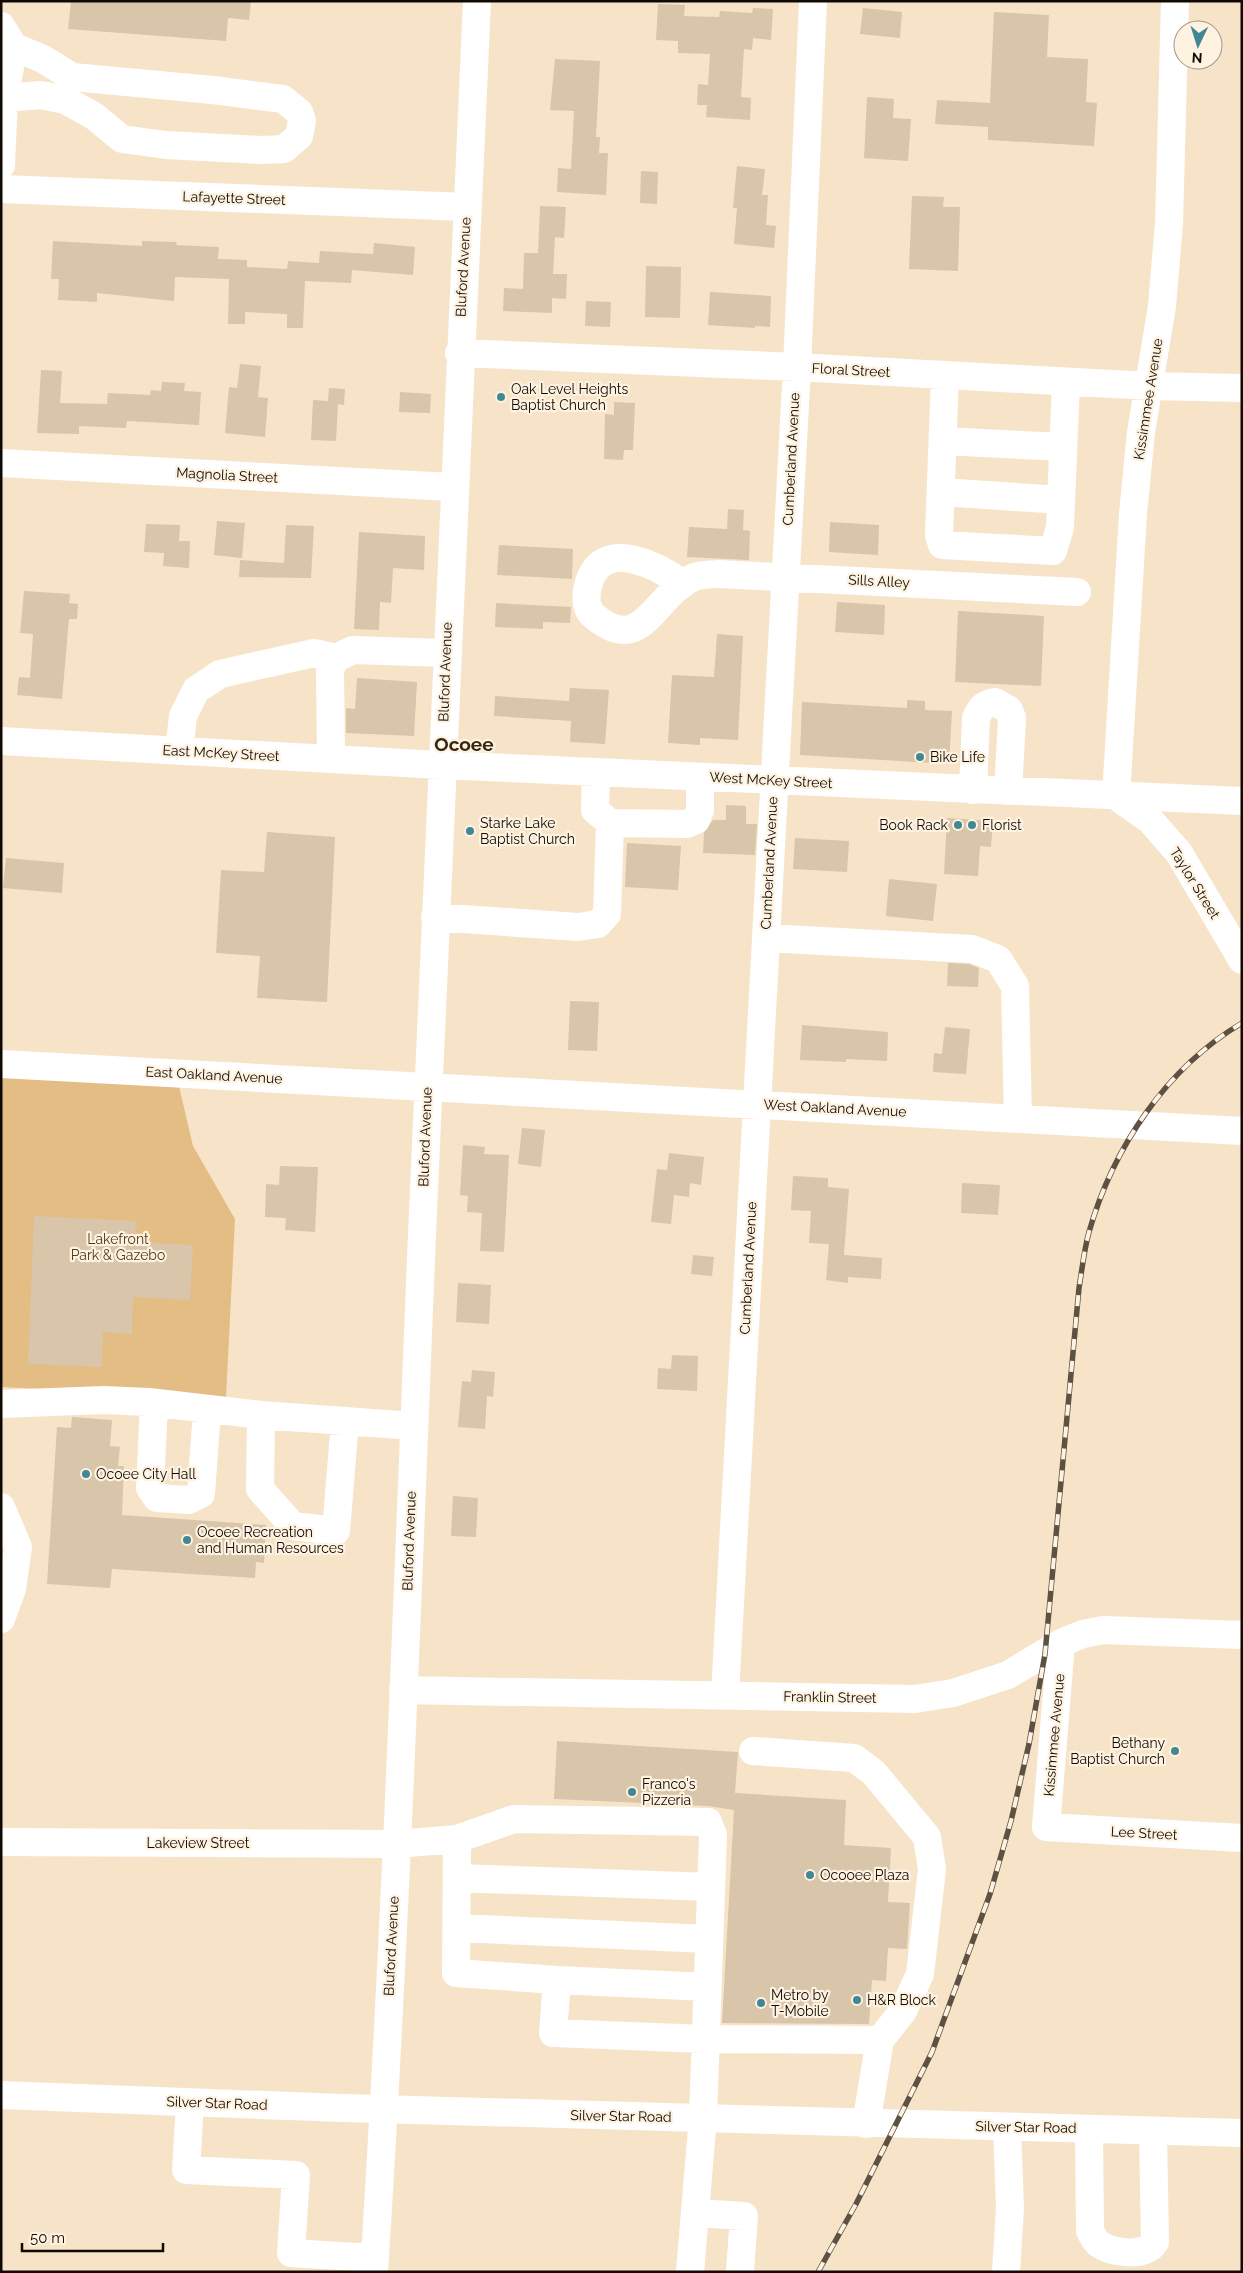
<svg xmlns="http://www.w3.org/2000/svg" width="1243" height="2273" font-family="Raleway,sans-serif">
  <rect width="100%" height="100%" fill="#f7e4c8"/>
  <!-- green -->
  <path fill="#e3bd83" d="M1 1073 178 1082 193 1146 235 1219 226 1398 1 1387Z"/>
  <!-- building -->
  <path fill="#d8c5aa" d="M71 1H251L249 20 228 18 226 41 68 29Z
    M658 4 685 5 684 16 719 17 720 11 752 13 753 8 773 9 771 40 753 38 752 50 744 49 741 97 751 98 750 120 706 117 707 105H697L698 84 708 85 710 54 678 53V41L656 40Z
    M863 8 902 12 900 38 860 34Z
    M994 12 1049 15 1047 57 1088 59 1086 102 1097 103 1094 146 988 140V127L935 124 937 100 990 103Z
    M555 59 600 61 596 137H600L599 153H608L606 195 557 192 558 168 571 169 574 111 550 110Z
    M867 97 894 99 893 118 911 119 908 161 864 158Z
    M737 166 765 169 762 195H768L766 225 776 226 774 248 734 244 737 208H733Z
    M641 171 658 172 657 204 640 203Z
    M912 196 944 197 943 207H960L958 271 909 269Z
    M540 206 566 207 564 238 555 237 553 274H567L566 299 552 298V313L503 311 504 288 523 289 524 253H538Z
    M53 241 142 246V241L177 242 176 245 219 247 218 259 247 260V267L287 269 288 261 319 263 320 251 373 254 374 243 415 247 413 275 352 270 351 283 305 281 303 328H287V314L245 312V324H228L229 279 175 277 174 301 97 293V302L58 300 59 279H51Z
    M646 266 681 267 680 318 645 317Z
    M710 292 771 296 770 327 755 326V328L708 325Z
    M586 301 611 302 610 327 585 326Z
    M240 364 261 366 258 397 268 398 265 437 225 433 229 387 237 388Z
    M41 370 62 371 60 403 107 404 108 393 150 395 151 390 161 391 162 382 185 383 184 391 201 392 199 425 127 421 126 428 79 426V434L37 433Z
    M329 388 345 389 344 405 338 404 336 441 311 440 313 400 328 401Z
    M400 392 431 394 430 413 399 412Z
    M614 402 635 403 633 450H624L623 460 604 459 605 414 614 415Z
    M728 509 744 510 743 530 750 531 749 560 687 557 689 527 727 529Z
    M217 521 245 523 242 558 214 555Z
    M830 522 879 525 878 555 829 552Z
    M146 524 180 525 179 541H190L189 568 163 566 164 553 144 552Z
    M286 525 314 526 311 578 239 577 240 560 284 563Z
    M359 532 425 536 424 570 393 568 391 603 380 602 379 630 354 629Z
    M499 545 573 549 572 579 497 575Z
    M24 591 70 594 69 603 78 604 77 619H69L62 699 17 695 19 677 30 678 33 634 20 633Z
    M837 602 885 605 884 635 835 632Z
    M496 603 571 607 570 623 543 622V629L495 627Z
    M958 611 1044 616 1041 686 955 682Z
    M717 634 743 636 738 740 700 738V745L668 743 672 675 714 677Z
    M357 678 417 682 414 736 346 733V708L355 709Z
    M570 688 609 690 605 744 570 742 571 721 494 716 495 696 569 701Z
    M907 700 925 701V710L952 711 949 764 800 755 802 702 907 708Z
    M726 805 746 806V824H757L755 855 703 853 704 832 713 820H726Z
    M947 818 993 821 991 847 980 846 978 876 944 874Z
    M267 832 335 837 327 1002 257 998 260 956 216 953 221 870 264 872Z
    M795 838 849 841 847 872 793 869Z
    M627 843 681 846 678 890 625 887Z
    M6 858 64 863 62 893 3 888Z
    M889 879 937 884 933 921 886 916Z
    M948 963 969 964 979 968 978 987 947 986Z
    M570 1001 599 1002 597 1051 568 1050Z
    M802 1025 888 1032 887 1061 846 1059V1062L800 1060Z
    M945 1027 970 1029 966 1074 933 1072 934 1053 942 1054Z
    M522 1128 545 1130 541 1167 518 1164Z
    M463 1145 485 1147 484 1154 509 1155 504 1252 480 1251 482 1213 467 1212 468 1196 460 1195Z
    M669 1153 704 1157 701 1185 690 1183 689 1197 674 1195 671 1224 651 1222 657 1169 667 1170Z
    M280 1166 318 1167 315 1232 285 1230 286 1218 265 1217 266 1184 279 1185Z
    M793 1176 828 1178V1187L849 1189 844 1255 882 1258 881 1279 848 1277V1283L826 1280 829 1244 809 1243 811 1211 791 1210Z
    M962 1183 1000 1185 998 1215 961 1213Z
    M34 1216 136 1221 135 1242 193 1245 190 1300 133 1297 132 1334 103 1332 102 1367 28 1364Z
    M693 1255 714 1257 712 1276 691 1274Z
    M458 1283 491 1285 489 1324 456 1322Z
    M672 1355 698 1356 697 1391 657 1389 658 1368 671 1369Z
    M472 1370 495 1372 493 1397 487 1396 485 1429 458 1427 462 1381 471 1382Z
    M72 1417 112 1420 110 1446 120 1447 118 1466H124L122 1515 266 1525 264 1563 256 1562 255 1578 112 1569 110 1588 47 1584 57 1427 71 1428Z
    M453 1496 478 1498 476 1537 451 1536Z
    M557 1741 738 1752 735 1793 846 1800 844 1845 891 1848 888 1902 910 1903 907 1949 888 1948 886 1981 872 1980 869 2024 722 2023 734 1810 708 1806 554 1799Z"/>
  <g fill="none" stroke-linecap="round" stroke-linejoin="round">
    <!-- minor -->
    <path stroke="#fff" stroke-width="28" d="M1 26 14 47 4 98 1 165
      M4 98 41 95 65 100 94 116 122 139 166 145 261 150 284 149 299 136 302 121 299 112 283 99 213 90 72 77 43 59 14 47
      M1 189 466 207
      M459 353 797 367 1150 386 1242 388
      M945 375 939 535 942 545 1053 551 1060 527 1066 382
      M943 441 1063 447
      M1 463 452 487
      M941 492 1061 500
      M683 584C660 567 608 539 591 577 586 589 583 607 594 616 642 657 654 596 692 578 699 574 711 575 718 574L1077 592
      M1 741 441 765 1242 801
      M179 751 183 716 196 690 220 674 314 653 336 658
      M331 759 330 669 336 658 353 650 445 653
      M596 772 595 810 610 823 687 824 696 820 700 810V777
      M973 790 976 718C981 707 984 704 995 702L1009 710 1012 718 1008 791
      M1116 796 1133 514 1141 432 1162 306 1169 223 1175 1
      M1116 796 1150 820 1179 853 1242 960
      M435 917 578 927 598 924 607 914 610 823
      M766 938 972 949 998 959 1015 986 1018 1118
      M1 1064 1242 1131
      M154 1403 150 1488 157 1498 189 1500 201 1494 207 1410
      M1 1404 104 1400 149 1402 261 1415 414 1426
      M261 1415 260 1489 293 1526 336 1531 345 1421
      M1 1507 18 1547 12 1589 1 1619
      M1061 1643 1046 1827 1242 1838
      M403 1690 915 1699 953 1693 1008 1675 1061 1643 1083 1634 1103 1630 1242 1635
      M725 1695 797 367 813 1
      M753 1751 854 1758 874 1773 927 1837 932 1869 920 1974 903 2011 880 2040
      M457 1839 456 1973 557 1980 553 2033 705 2039 880 2040 866 2124
      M1 1842 396 1844 457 1839 514 1819 708 1822 713 1835 703 2117 690 2272
      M457 1878 711 1887
      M457 1928 709 1939
      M557 1980 707 1987
      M190 2103 186 2170 296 2175 291 2253 375 2258
      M1089 2129 1090 2231C1093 2236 1095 2241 1099 2244 1112 2253 1146 2258 1155 2242L1153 2131
      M695 2213 744 2216 740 2272
      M374 2272C396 1926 408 1580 422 1234 438 823 455 412 477 1
      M1006 2272 1010 2208 1007 2127"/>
    <!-- major -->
    <path stroke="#fff" stroke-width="28" d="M1 2095 343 2108 1242 2133"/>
    <defs>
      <path id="rail" d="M818 2272 856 2204 932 2052 990 1894 1011 1821 1029 1744 1045 1654 1079 1288C1082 1270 1084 1250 1089 1232 1113 1148 1166 1068 1242 1023"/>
    </defs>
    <!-- rail casing -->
    <use href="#rail" stroke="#5c5143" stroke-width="5.5"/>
    <!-- rail -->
    <use href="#rail" stroke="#fef2e1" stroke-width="4" stroke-dasharray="11" stroke-linecap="butt"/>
  </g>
  <!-- markers -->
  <g fill="#428793" stroke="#fef2e1" stroke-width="2">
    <circle cx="501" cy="397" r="5"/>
    <circle cx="920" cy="757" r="5"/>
    <circle cx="958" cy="825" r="5"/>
    <circle cx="972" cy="825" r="5"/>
    <circle cx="470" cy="831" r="5"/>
    <circle cx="86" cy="1474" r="5"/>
    <circle cx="187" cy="1540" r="5"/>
    <circle cx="1175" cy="1751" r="5"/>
    <circle cx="632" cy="1792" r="5"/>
    <circle cx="810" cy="1875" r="5"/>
    <circle cx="857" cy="2000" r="5"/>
    <circle cx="761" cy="2003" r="5"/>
  </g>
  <g text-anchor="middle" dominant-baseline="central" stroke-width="4.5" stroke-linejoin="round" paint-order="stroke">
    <!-- street labels -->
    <g font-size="14" fill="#110a03" stroke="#fef2e1">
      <text transform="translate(234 198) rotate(2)">Lafayette Street</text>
      <text transform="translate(463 267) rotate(-87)">Bluford Avenue</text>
      <text transform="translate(851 370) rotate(3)">Floral Street</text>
      <text transform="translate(1148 399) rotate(-81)">Kissimmee Avenue</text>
      <text transform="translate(791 459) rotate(-87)">Cumberland Avenue</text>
      <text transform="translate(227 475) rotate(3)">Magnolia Street</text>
      <text transform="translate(879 581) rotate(3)">Sills Alley</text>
      <text transform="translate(445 672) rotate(-88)">Bluford Avenue</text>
      <text transform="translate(221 753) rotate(3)">East McKey Street</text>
      <text transform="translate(771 780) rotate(3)">West McKey Street</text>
      <text transform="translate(769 863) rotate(-87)">Cumberland Avenue</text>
      <text transform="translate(1195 883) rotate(58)">Taylor Street</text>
      <text transform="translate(214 1075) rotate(3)">East Oakland Avenue</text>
      <text transform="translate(835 1108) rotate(3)">West Oakland Avenue</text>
      <text transform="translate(425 1137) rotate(-88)">Bluford Avenue</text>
      <text transform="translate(748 1268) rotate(-87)">Cumberland Avenue</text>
      <text transform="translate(409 1541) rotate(-88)">Bluford Avenue</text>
      <text transform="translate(830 1697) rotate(1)">Franklin Street</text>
      <text transform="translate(1054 1735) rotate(-85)">Kissimmee Avenue</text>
      <text transform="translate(1144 1833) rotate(3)">Lee Street</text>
      <text x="198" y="1843">Lakeview Street</text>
      <text transform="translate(391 1946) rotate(-87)">Bluford Avenue</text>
      <text transform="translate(217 2103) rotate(2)">Silver Star Road</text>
      <text transform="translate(621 2116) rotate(1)">Silver Star Road</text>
      <text transform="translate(1026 2127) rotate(1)">Silver Star Road</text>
    </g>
    <!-- poi labels -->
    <g font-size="14" fill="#110a03" stroke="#fef2e1" text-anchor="start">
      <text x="511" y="389">Oak Level Heights<tspan x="511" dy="16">Baptist Church</tspan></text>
      <text x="930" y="757">Bike Life</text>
      <text x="480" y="823">Starke Lake<tspan x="480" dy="16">Baptist Church</tspan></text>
      <text x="948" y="825" text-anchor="end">Book Rack</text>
      <text x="982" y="825">Florist</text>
      <text x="96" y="1474">Ocoee City Hall</text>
      <text x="197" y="1532">Ocoee Recreation<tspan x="197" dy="16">and Human Resources</tspan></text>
      <text x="1165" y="1743" text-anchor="end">Bethany<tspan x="1165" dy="16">Baptist Church</tspan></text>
      <text x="642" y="1784">Franco's<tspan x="642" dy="16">Pizzeria</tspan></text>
      <text x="820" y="1875">Ocooee Plaza</text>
      <text x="771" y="1995">Metro by<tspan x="771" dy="16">T-Mobile</tspan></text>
      <text x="867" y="2000">H&amp;R Block</text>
    </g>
    <!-- park labels -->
    <g font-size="14" fill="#513b17" stroke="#fef2e1">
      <text x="118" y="1239">Lakefront<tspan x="118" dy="16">Park &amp; Gazebo</tspan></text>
    </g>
    <!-- district labels -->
    <g font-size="19" font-weight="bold" fill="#362810" stroke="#fef2e1">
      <text x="464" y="744">Ocoee</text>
    </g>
  </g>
  <!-- border -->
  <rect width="1243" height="2273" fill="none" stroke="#110a03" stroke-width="5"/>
  <!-- north arrow -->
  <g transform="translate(1198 45) rotate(184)"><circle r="24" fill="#fef2e1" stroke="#9f9588"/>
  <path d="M0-4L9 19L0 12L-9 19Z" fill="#428793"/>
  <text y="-8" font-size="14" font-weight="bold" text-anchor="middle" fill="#110a03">N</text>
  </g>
  <!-- scale -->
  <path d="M22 2243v8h141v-8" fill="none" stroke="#110a03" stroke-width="2.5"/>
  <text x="30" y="2243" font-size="15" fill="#110a03" stroke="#fef2e1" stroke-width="4" paint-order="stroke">50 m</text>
</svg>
